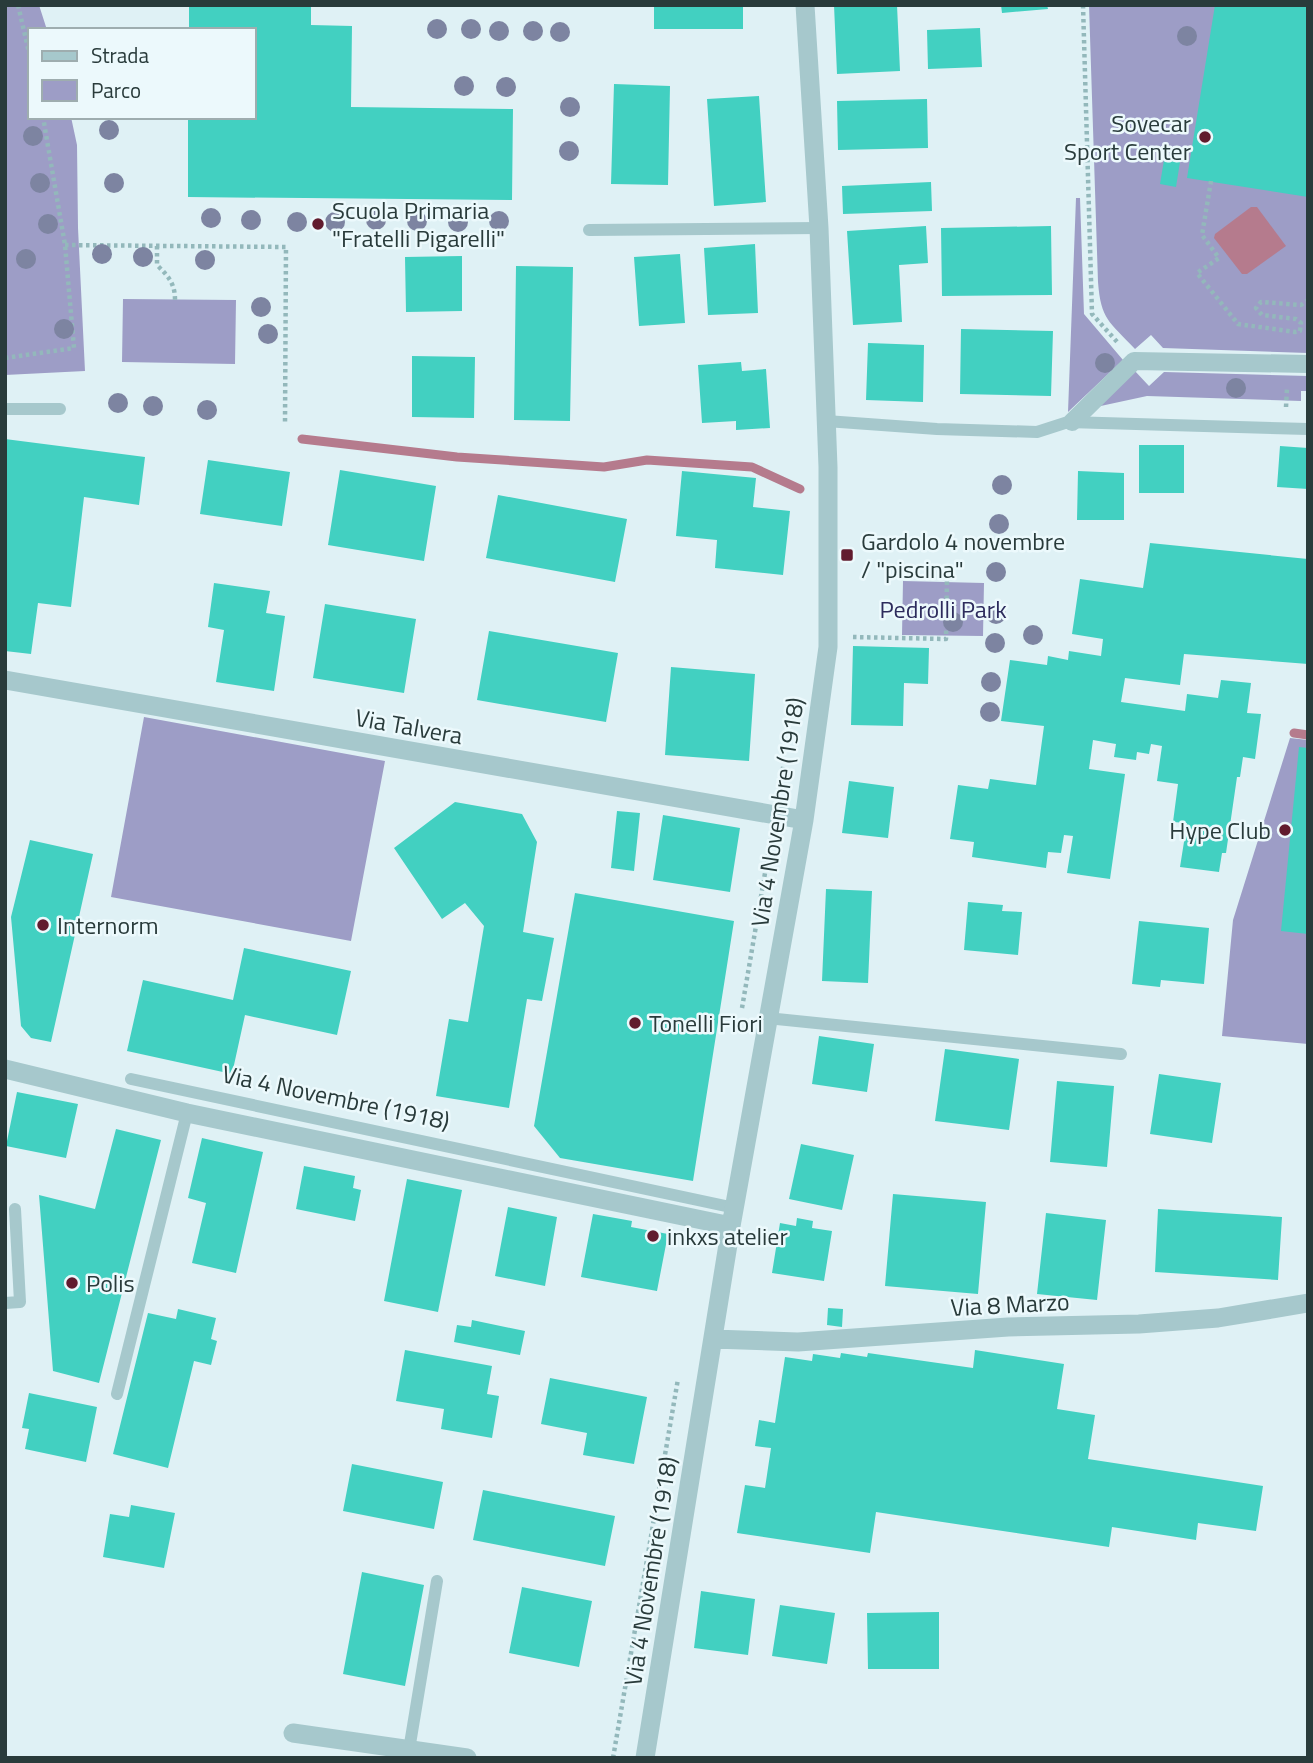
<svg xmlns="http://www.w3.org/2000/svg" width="1313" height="1763" font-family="'Titillium Web',sans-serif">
  <rect width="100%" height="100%" fill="#dff1f5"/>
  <!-- green -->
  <path fill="#9d9dc6" d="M5 5H39L47 30H30V117H71L77 145 78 228 85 371 5 375Z
    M1089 5H1308V353L1163 348 1151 335 1135 349C1109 321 1101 320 1098 282Z
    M1076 198H1080L1084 314 1123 360 1068 412Z
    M123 299 236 300 235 364 122 362Z
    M1134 370 1149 386 1164 372 1308 376V391H1301V401L1147 396 1096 407Z
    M903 581 984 583 983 636 902 635Z
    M144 717 385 761 351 941 111 897Z
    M1290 738 1308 740V1044L1222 1036 1233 920Z"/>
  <!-- water -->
  <path fill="#b57b8d" d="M1251 207H1257L1286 246 1247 274H1242L1214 238 1215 234Z"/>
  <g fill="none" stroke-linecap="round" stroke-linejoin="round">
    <!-- stream -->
    <path stroke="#b57b8d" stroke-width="9" d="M302 439 457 457 604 467 647 460 752 467 800 489
      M1294 733 1308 735"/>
  </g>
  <!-- building -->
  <path fill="#42d0c1" d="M189 5H311V25L352 26 351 107 513 109 512 200 188 197V117H254V30H189Z
    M654 5H743V29H654Z
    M834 5H897L900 71 837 74Z
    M1001 5H1047L1048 9 1002 13Z
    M1215 5H1308V197L1187 178Z
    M980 28 982 67 928 69 927 30Z
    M614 84 670 86 668 185 611 184Z
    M759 96 766 202 714 206 707 99Z
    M927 99 928 148 838 150 837 101Z
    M1164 160 1180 162 1176 187 1160 184Z
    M931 182 932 211 843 214 842 186Z
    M926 226 928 263 899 265 902 322 853 325 847 231Z
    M1051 226 1052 295 942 296 941 228Z
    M755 244 758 313 708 315 704 248Z
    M680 254 685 323 639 326 634 257Z
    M462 256V311L406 312 405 257Z
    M516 266 573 267 570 421 514 420Z
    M961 329 1053 331 1051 396 960 394Z
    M868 343 924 345 923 402 866 400Z
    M412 356 475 357 474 418 412 417Z
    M741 362 742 371 766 369 770 428 736 430V421L702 423 698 365Z
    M5 439 145 457 139 505 84 497 71 607 38 603 31 654 5 651Z
    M1139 445H1184V493H1139Z
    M1280 446 1308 448V489L1277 487Z
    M208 460 290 472 282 526 200 514Z
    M340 470 436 486 424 561 328 545Z
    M682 471 756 478 753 507 790 511 783 575 715 568 717 540 676 536Z
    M1078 471 1124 473V520H1077Z
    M498 495 627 519 615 582 486 558Z
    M1150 543 1308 559V664L1184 654 1180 685 1125 678 1121 702 1185 711 1187 694 1218 698 1221 680 1251 683 1247 713 1261 714 1255 759 1243 757 1240 777H1237L1226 853H1222L1219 872 1180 867 1187 823 1173 822 1178 784 1157 781 1162 746 1151 744 1149 754 1137 752 1136 760 1114 757 1116 744 1093 740 1089 769 1125 774 1110 879 1067 873 1073 836 1064 835 1061 853 1048 852 1046 868 972 857 974 842 950 839 958 785 988 789 990 779 1036 785 1044 726 1001 721 1010 660 1047 665 1048 656 1068 660 1069 651 1101 656 1103 639 1072 634 1080 579 1143 588Z
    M214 583 270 591 266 613 285 616 274 691 216 682 224 630 208 627Z
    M325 604 416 619 404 693 313 678Z
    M489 631 618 653 606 722 477 700Z
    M853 646 929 648 928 684 904 683 903 726 851 725Z
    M671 667 755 674 749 761 665 755Z
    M1299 747 1308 748V934L1281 931Z
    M849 781 894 787 888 838 842 833Z
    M455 802 522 814 537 842 523 932 554 938 542 1001 527 999 509 1108 436 1096 449 1019 468 1022 484 926 465 903 442 919 394 848Z
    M617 811 640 813 634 871 611 868Z
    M663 815 740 828 730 892 653 880Z
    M30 840 93 854 51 1042 31 1038 21 1026 11 917Z
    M826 889 872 891 868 983 822 981Z
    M575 893 734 921 693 1181 560 1158 534 1126Z
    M968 902 1003 905 1002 911 1022 912 1018 955 964 950Z
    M1139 921 1209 928 1204 984 1161 980 1160 987 1132 984Z
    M244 948 351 971 337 1035 245 1015 232 1074 127 1051 143 980 233 1000Z
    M819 1036 874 1044 867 1092 812 1084Z
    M945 1049 1019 1059 1009 1130 935 1121Z
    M1159 1074 1221 1083 1212 1143 1150 1134Z
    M1057 1081 1114 1086 1107 1167 1050 1162Z
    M17 1092 78 1104 66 1158 6 1146Z
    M116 1129 161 1140 99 1383 53 1371 39 1195 95 1209Z
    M202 1138 263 1152 236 1273 192 1263 206 1203 188 1198Z
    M801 1144 854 1155 842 1210 789 1199Z
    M304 1166 355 1176 353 1188 361 1190 355 1221 296 1209Z
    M407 1179 462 1190 438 1312 384 1301Z
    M893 1194 986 1202 978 1294 885 1286Z
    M508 1207 557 1217 545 1286 495 1276Z
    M1158 1209 1282 1217 1278 1280 1155 1272Z
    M1046 1213 1106 1220 1097 1300 1037 1294Z
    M593 1214 632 1221 631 1227 668 1234 657 1291 581 1277Z
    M797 1218 813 1221 812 1228 832 1231 824 1281 772 1273 780 1223 796 1226Z
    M828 1308 843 1309 842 1327 827 1325Z
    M178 1309 216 1318 211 1339 217 1341 211 1365 194 1361 168 1468 113 1454 148 1313 176 1319Z
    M472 1320 525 1331 520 1355 454 1342 457 1325 471 1327Z
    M405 1350 492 1366 487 1394 499 1396 492 1438 441 1429 444 1409 396 1401Z
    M975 1350 1064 1364 1057 1409 1095 1415 1088 1459 1263 1486 1256 1531 1198 1523 1196 1540 1112 1527 1109 1547 876 1512 870 1553 737 1533 745 1485 765 1488 771 1448 755 1446 759 1420 775 1423 785 1357 812 1361 813 1354 840 1358 841 1353 867 1357 868 1353 973 1368Z
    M550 1378 647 1397 634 1464 583 1455 587 1433 541 1424Z
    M29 1393 97 1407 86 1462 25 1449 29 1429 22 1428Z
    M352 1464 443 1482 434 1529 343 1511Z
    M483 1490 615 1516 605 1566 473 1540Z
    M131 1505 175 1513 164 1568 103 1557 110 1514 129 1517Z
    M362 1572 424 1585 405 1686 343 1674Z
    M522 1587 592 1601 579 1667 509 1653Z
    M701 1591 755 1599 748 1655 694 1648Z
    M780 1605 835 1613 827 1664 772 1656Z
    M939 1612V1669H868L867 1613Z"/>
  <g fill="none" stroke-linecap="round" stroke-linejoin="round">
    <!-- path -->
    <path stroke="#93b8bb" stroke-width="4.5" stroke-dasharray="3.5 3.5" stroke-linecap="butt" d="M18 5 30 57
      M1083 5 1092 314 1119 344
      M1211 181 1202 235 1219 258 1197 273 1238 324 1295 332 1300 331 1301 323 1296 319 1262 315 1256 308 1261 302 1301 305 1308 300
      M65 245 286 247 285 424
      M157 246V265C168 276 175 283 175 300
      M5 358 74 348 65 245 43 117
      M1286 407 1287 388
      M853 637 946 639 947 576
      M779 791 784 762
      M742 1008 771 838
      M613 1758 678 1379"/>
    <!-- service -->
    <path stroke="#a6c8cc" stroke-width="12" d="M589 230 819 228
      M5 409H60
      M826 421 937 429 1037 432 1068 422 1308 429
      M767 1018 1121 1054
      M131 1079 735 1208
      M5 1303 20 1302 15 1209
      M117 1394 187 1113
      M409 1750 437 1581"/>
    <!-- pedestrian -->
    <path stroke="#a6c8cc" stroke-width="18" d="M1072 422 1134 361 1308 364"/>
    <!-- minor -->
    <path stroke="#a6c8cc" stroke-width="19" d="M5 680 804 820
      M5 1069 187 1113 731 1226
      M713 1339 798 1342 1008 1327 1139 1324 1218 1318 1308 1303
      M293 1733 467 1758
      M645 1758 731 1226 804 820 828 647V467L819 228 805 5"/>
  </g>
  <!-- trees -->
  <g fill="#7d84a1">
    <circle cx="437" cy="29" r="10"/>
    <circle cx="471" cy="29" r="10"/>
    <circle cx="499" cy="31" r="10"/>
    <circle cx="533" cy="31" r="10"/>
    <circle cx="560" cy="32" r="10"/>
    <circle cx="1187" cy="36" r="10"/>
    <circle cx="464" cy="86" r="10"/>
    <circle cx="506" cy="87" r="10"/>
    <circle cx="570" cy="107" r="10"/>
    <circle cx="109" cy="130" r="10"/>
    <circle cx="33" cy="136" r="10"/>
    <circle cx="569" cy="151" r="10"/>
    <circle cx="40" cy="183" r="10"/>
    <circle cx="114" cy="183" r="10"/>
    <circle cx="211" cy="218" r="10"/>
    <circle cx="251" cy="220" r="10"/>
    <circle cx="376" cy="220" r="10"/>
    <circle cx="417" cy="221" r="10"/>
    <circle cx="499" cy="221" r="10"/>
    <circle cx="297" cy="222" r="10"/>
    <circle cx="335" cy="222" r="10"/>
    <circle cx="458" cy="222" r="10"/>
    <circle cx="48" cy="224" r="10"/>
    <circle cx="102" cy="254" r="10"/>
    <circle cx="143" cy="257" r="10"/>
    <circle cx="26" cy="259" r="10"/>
    <circle cx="205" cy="260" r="10"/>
    <circle cx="261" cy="307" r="10"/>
    <circle cx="64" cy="329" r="10"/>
    <circle cx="268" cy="334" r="10"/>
    <circle cx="1105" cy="363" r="10"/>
    <circle cx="1236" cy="388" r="10"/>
    <circle cx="118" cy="403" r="10"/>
    <circle cx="153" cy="406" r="10"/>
    <circle cx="207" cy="410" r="10"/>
    <circle cx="1002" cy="485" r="10"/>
    <circle cx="999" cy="524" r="10"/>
    <circle cx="996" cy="572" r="10"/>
    <circle cx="996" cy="614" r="10"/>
    <circle cx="953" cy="622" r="10"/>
    <circle cx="1033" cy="635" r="10"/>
    <circle cx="995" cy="643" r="10"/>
    <circle cx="991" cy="682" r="10"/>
    <circle cx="990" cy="712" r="10"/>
  </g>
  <!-- markers -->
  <g fill="#611b2e" stroke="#ecf9fc" stroke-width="2.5">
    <circle cx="1205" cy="137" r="7"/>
    <circle cx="318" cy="224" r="7"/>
    <rect x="840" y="548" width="14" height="14" rx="3.5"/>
    <circle cx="1285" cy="830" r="7"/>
    <circle cx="43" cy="925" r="7"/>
    <circle cx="635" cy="1023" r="7"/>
    <circle cx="653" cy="1236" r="7"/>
    <circle cx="72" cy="1283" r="7"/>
  </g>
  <g text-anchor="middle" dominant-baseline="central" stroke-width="5" stroke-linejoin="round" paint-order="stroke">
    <!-- poi labels -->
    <g font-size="24" fill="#293b3b" stroke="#ecf9fc" text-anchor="start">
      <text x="1191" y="123" text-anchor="end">Sovecar<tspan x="1191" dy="28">Sport Center</tspan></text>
      <text x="332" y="210">Scuola Primaria<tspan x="332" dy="28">"Fratelli Pigarelli"</tspan></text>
      <text x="861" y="541">Gardolo 4 novembre<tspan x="861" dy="28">/ "piscina"</tspan></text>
      <text x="1271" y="830" text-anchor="end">Hype Club</text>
      <text x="57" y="925">Internorm</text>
      <text x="649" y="1023">Tonelli Fiori</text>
      <text x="667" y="1236">inkxs atelier</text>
      <text x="86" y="1283">Polis</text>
    </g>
    <!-- park labels -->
    <g font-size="24" fill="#2c2b5c" stroke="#ecf9fc">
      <text x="943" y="609">Pedrolli Park</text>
    </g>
    <!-- street labels -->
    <g font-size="24" fill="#293b3b" stroke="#ecf9fc">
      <text transform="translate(409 726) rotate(10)">Via Talvera</text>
      <text transform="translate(777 812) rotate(-81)">Via 4 Novembre (1918)</text>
      <text transform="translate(336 1097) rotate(12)">Via 4 Novembre (1918)</text>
      <text transform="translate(1010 1304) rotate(-3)">Via 8 Marzo</text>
      <text transform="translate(650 1571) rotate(-81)">Via 4 Novembre (1918)</text>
    </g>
  </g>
  <!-- border -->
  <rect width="1313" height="1763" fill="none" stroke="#293b3b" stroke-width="14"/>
  <!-- legend -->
  <rect x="28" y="28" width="228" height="91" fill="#ecf9fc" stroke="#9eadaf" stroke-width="2"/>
  <rect x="42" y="51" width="35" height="10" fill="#a6c8cc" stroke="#9eadaf" stroke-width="2"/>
  <text x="91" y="63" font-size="21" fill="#293b3b">Strada</text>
  <rect x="42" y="80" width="35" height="21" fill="#9d9dc6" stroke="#9eadaf" stroke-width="2"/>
  <text x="91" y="98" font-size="21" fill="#293b3b">Parco</text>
</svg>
